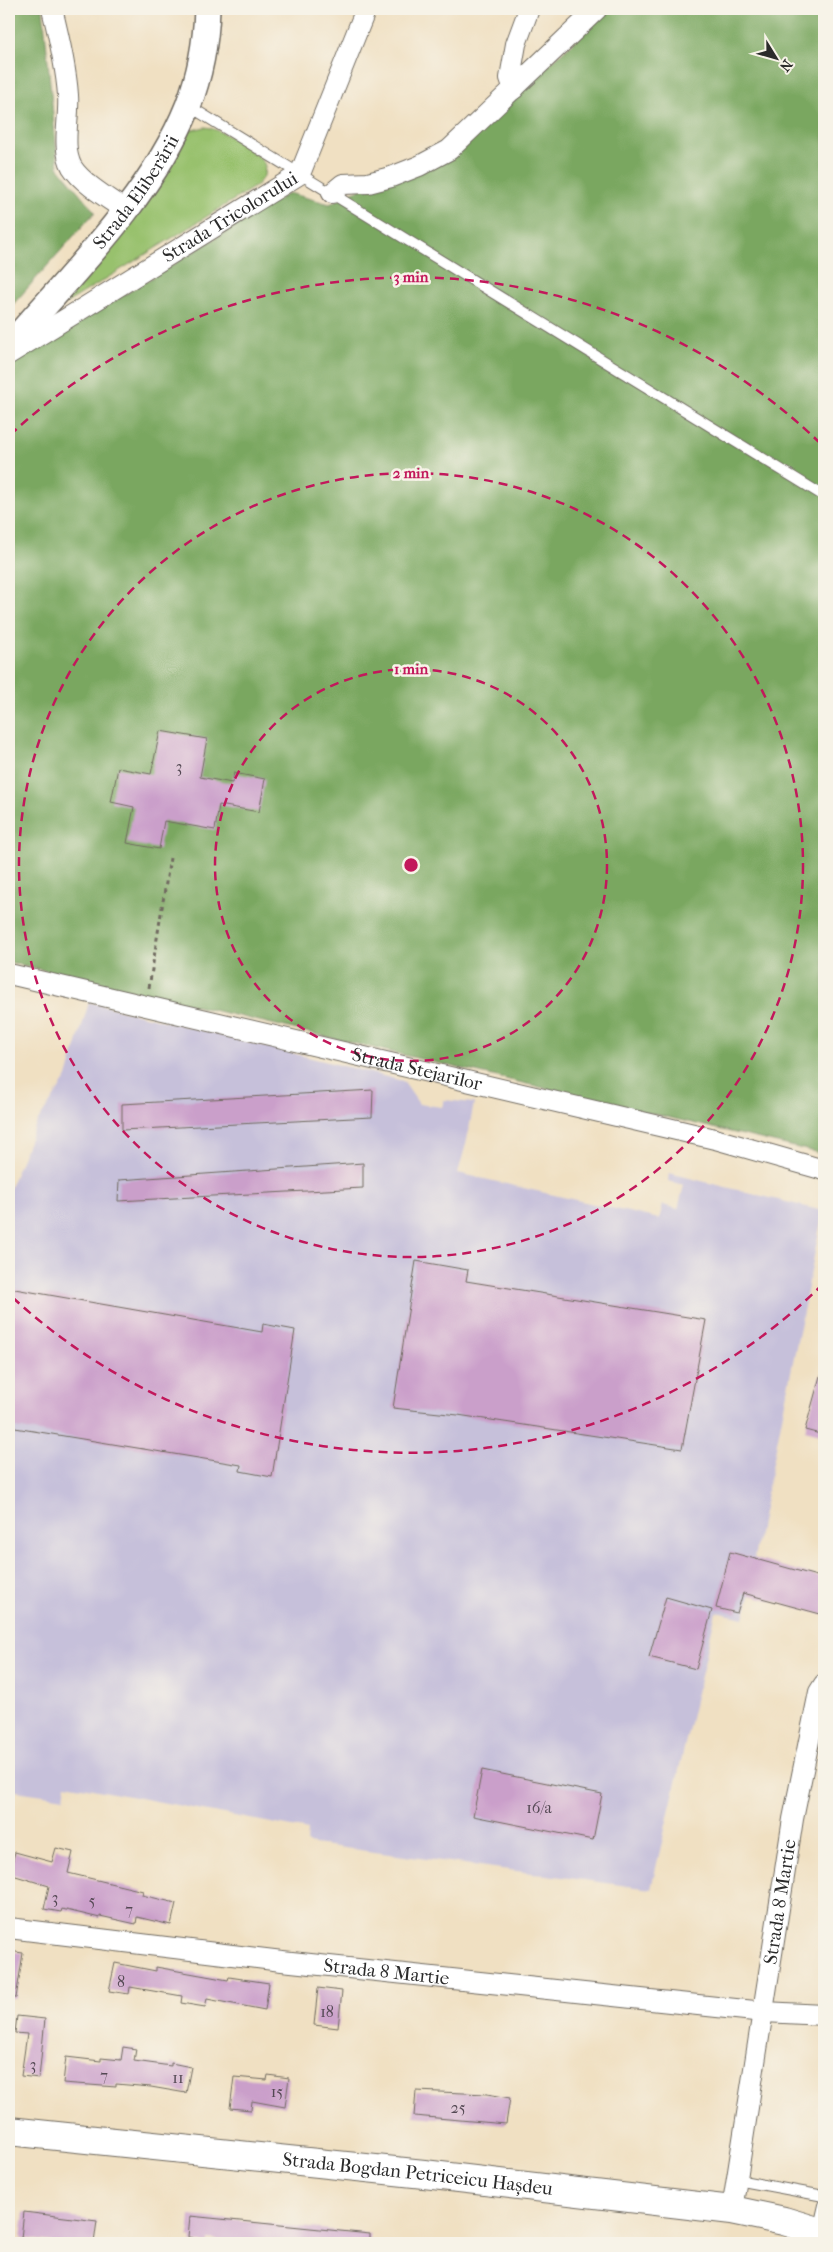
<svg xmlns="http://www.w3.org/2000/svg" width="833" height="2252" font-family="'IM FELL French Canon',serif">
  <rect width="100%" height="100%" fill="#f7f3e8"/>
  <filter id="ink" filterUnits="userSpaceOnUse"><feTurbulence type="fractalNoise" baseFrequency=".02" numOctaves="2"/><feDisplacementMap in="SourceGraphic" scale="10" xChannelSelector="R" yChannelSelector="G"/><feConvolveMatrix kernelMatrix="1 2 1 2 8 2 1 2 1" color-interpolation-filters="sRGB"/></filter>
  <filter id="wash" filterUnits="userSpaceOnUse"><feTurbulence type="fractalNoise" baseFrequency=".0096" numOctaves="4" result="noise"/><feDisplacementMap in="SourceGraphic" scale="20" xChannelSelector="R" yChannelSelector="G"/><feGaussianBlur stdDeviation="1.12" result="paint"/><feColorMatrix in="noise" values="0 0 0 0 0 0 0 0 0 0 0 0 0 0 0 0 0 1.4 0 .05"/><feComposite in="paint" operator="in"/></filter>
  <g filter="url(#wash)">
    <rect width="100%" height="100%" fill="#f0e0c2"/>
    <!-- industrial -->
    <path fill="#c6c0da" d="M89 1002 403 1081 419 1104 442 1107 444 1100 474 1103 467 1140 458 1173 659 1219 663 1205 678 1209 684 1185 668 1181 669 1173 823 1211 754 1558 760 1560 744 1618 716 1612 651 1889 307 1843 308 1830 66 1784 64 1798 9 1790V1190L36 1124 67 1077Z"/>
    <!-- green -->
    <path fill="#98c16d" stroke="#62764c" d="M205 127C219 128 262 153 265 166L264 176 256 186 57 309 188 131Z"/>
    <!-- forest -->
    <path fill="#7aa760" stroke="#526946" d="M9 9H43L58 167 95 212 9 309Z
      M609 9H824V1154L9 962V366L289 193 330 204 353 192 451 155Z"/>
    <g id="blocks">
      <!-- building -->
      <path fill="#ca9fca" d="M160 731 207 739 200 777 232 783 234 773 265 779 259 812 219 805 215 830 164 821 159 849 127 843 134 807 111 802 118 768 151 774Z
        M373 1090 372 1117 122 1130V1104Z
        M363 1163V1188L118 1201 119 1180Z
        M416 1261 468 1270 466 1281 706 1320 682 1449 458 1415 393 1408Z
        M9 1288 262 1332 263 1324 295 1330 272 1477 240 1471 241 1465 9 1427Z
        M820 1376 824 1377V1435L805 1430Z
        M730 1552 824 1578V1615L743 1593 737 1613 716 1608Z
        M666 1597 712 1610 696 1669 649 1657Z
        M482 1770 602 1794 593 1840 473 1816Z
        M56 1848 73 1852 68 1873 143 1891 142 1895 176 1903 171 1925 137 1917 136 1924 100 1916V1918L62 1909 61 1912 44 1909 49 1886 9 1874 15 1852 52 1862Z
        M9 1951 23 1953 16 1998H9Z
        M115 1963 156 1971V1967L228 1980 229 1977 269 1983 265 2010 207 1999 205 2007 181 2003 182 1996 130 1987 129 1994 109 1991Z
        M318 1988 342 1991 338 2028 314 2025Z
        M17 2016 45 2019 39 2078 21 2076 27 2034 15 2033Z
        M123 2047 136 2049 134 2061 171 2066V2063L191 2067 186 2093 151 2087 116 2084V2087L63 2083 66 2057 101 2061V2058L121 2060Z
        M268 2075 289 2078 285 2107 252 2101 251 2110 230 2108 234 2077 267 2080Z
        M416 2091 487 2094 510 2098 506 2124 414 2116Z
        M24 2212 97 2221 94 2243H60L21 2238Z
        M190 2216 370 2234V2243H250L208 2239V2243H191L192 2238 188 2237Z"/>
    </g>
  </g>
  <g filter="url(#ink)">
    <use href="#blocks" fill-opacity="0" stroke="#706a60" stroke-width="1"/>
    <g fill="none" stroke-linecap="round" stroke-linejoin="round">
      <defs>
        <path id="service" d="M189 106 824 496
          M737 2180 824 2196
          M818 2231 824 2205"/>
        <g id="minor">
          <path d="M52 9C59 37 66 66 68 95 70 117 61 147 72 167 82 183 109 199 125 210"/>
          <path d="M514 89 510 78 516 44 529 9"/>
          <path d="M332 193 343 184 368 183 391 177 419 166 449 150 597 9"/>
          <path id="s1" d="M9 354 300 174 366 9"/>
          <path id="s2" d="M9 974 715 1139 824 1170"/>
          <path id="s3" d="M9 1928 282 1961 764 2012 824 2015"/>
          <path id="s4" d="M732 2210 793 1819 819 1692 824 1684"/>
        </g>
        <g id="tertiary">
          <path id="s5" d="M9 346C71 275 153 194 188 106 200 75 206 41 207 9"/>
        </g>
        <g id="secondary">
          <path id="s6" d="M9 2131 424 2174 732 2210 784 2221 824 2233"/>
        </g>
      </defs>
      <!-- service casing -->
      <use href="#service" stroke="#706a60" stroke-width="12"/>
      <!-- minor casing -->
      <use href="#minor" stroke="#706a60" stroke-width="22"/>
      <!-- tertiary casing -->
      <use href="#tertiary" stroke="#706a60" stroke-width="28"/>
      <!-- secondary casing -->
      <use href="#secondary" stroke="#706a60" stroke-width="30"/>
      <!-- path -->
      <path stroke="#706a60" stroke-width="3" stroke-dasharray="4 4" stroke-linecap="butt" d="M149 988 170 858"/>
      <!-- service -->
      <use href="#service" stroke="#fff" stroke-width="10"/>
      <!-- minor -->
      <use href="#minor" stroke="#fff" stroke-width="20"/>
      <!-- tertiary -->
      <use href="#tertiary" stroke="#fff" stroke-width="25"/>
      <!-- secondary -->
      <use href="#secondary" stroke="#fff" stroke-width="28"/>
    </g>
  </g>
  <!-- distance rings -->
  <g fill="none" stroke="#c2185b" stroke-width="2.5" stroke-dasharray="9 6">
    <circle cx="411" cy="865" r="196"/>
    <circle cx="411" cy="865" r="392"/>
    <path d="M823 1284A588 588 0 0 1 10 1295M10 435A588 588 0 0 1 823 446"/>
  </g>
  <g text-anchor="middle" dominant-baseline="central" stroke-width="5" stroke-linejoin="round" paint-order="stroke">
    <!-- number labels -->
    <g font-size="16" fill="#534853">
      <text x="179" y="766">3</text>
      <text x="539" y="1807">16/a</text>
      <text x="55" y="1897">3</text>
      <text x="92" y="1900">5</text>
      <text x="129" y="1909">7</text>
      <text x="121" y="1981">8</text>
      <text x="327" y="2011">18</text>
      <text x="33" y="2064">3</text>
      <text x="104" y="2075">7</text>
      <text x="178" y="2077">11</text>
      <text x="277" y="2091">15</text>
      <text x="458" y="2107">25</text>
    </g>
    <!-- street labels -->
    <g font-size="19" fill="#2b2b2b" stroke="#f7f3e8">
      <text stroke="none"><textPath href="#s5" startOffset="200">Strada Eliberării</textPath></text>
      <text stroke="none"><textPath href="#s1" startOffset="260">Strada Tricolorului</textPath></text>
      <text stroke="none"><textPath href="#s2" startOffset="419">Strada Stejarilor</textPath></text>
      <text stroke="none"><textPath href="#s4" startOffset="312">Strada 8 Martie</textPath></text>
      <text stroke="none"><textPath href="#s3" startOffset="380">Strada 8 Martie</textPath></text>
      <text stroke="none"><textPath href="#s6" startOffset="411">Strada Bogdan Petriceicu Hașdeu</textPath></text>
    </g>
  </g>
  <circle cx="411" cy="865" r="8" fill="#c2185b" stroke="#f7f3e8" stroke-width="2.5"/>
  <g font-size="15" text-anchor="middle" font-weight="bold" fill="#c2185b" stroke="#f7f3e8" stroke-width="5" stroke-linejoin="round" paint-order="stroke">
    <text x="411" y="282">3 min</text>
    <text x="411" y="478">2 min</text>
    <text x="411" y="674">1 min</text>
  </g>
  <!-- margin -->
  <rect width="833" height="2252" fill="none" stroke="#f7f3e8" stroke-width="30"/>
  <!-- north arrow -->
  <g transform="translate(776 58) rotate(127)" stroke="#f7f3e8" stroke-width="4" paint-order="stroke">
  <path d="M0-4L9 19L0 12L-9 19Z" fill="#2b2b2b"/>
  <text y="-8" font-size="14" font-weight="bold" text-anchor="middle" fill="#2b2b2b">N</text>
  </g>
</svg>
